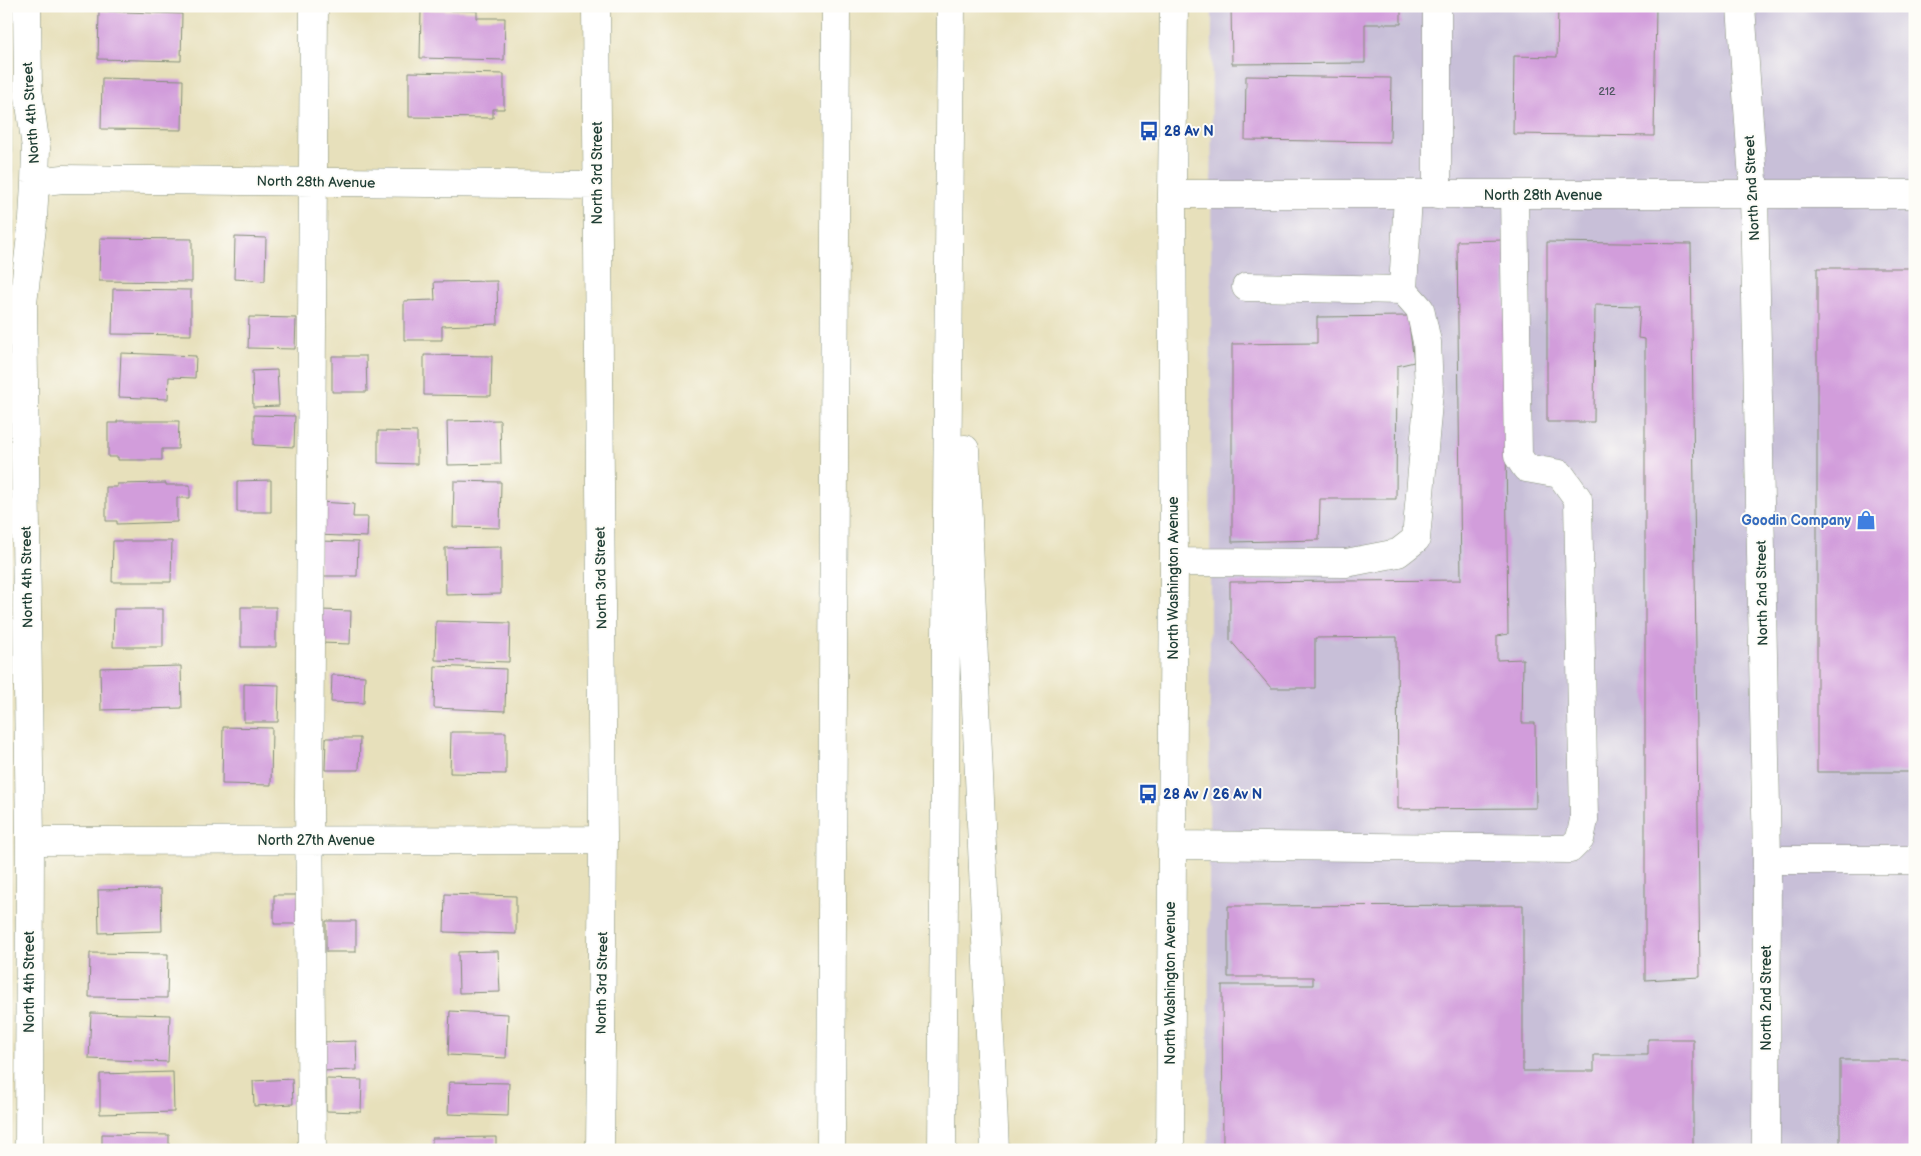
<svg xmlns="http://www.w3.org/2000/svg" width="1921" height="1156" font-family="'Balsamiq Sans',sans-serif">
  <rect width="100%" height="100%" fill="#fdfcf7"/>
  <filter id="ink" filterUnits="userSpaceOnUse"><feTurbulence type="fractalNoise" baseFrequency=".02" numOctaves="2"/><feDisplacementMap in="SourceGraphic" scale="10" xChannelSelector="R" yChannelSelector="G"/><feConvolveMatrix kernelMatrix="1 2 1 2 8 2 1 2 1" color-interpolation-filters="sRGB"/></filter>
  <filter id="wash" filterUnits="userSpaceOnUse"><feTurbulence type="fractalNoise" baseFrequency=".0096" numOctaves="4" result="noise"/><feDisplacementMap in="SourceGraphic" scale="20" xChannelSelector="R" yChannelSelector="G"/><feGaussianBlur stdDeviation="1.12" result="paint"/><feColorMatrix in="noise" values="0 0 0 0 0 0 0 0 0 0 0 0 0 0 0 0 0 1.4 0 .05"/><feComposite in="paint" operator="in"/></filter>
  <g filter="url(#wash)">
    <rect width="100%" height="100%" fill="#e7e0bb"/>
    <!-- industrial -->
    <path fill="#c8bfd8" d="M1212 6H1915V1150H1208Z"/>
    <!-- green -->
    <path fill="#a2d07e" stroke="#608659" d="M6 113 11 130 13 234 6 259Z"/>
    <g id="blocks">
      <!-- building -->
      <path fill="#d29ddb" d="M1231 6H1401V24H1365V63L1232 64Z
        M1558 6H1656L1654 136 1513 134 1514 56 1557 57Z
        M421 10 477 11V18H505L504 60 420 58Z
        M99 11 182 14 181 61 98 59Z
        M409 72 504 74V109H493V118L409 117Z
        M1246 76 1391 78 1390 142 1245 140Z
        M102 78 183 80 182 130 101 129Z
        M235 237 266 238 265 281 234 279Z
        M100 238 192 239V282L99 281Z
        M1504 240 1508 634 1497 636V660L1523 659 1522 723H1535L1536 808 1398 809 1397 637 1315 638V688H1271L1230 640V582L1461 580 1457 241Z
        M1547 242 1691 244 1700 977 1645 980V339L1638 338 1640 306 1595 305 1594 422H1547Z
        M1817 268H1915V772H1817Z
        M497 281 498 324 442 326V340H404V301L435 300 434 282Z
        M113 289 191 290V335L112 334Z
        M1408 316 1414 362 1397 366 1396 499H1320L1319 540 1232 542V344L1317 343V317Z
        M249 317 296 318 295 349 248 348Z
        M121 353 196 356 195 378 169 377 168 399 119 397Z
        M424 355 492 356 491 396 424 395Z
        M332 356H366L367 392H332Z
        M277 370 279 406 253 407 252 371Z
        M254 415 295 416 294 447 254 445Z
        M500 420 501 464 448 465 447 421Z
        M117 421H179L178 449H162V460H118V457H108V423H117Z
        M378 431 417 432V464L378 463Z
        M271 480V512H237V481Z
        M454 481 501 482 500 528 453 527Z
        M166 483V485H190V498H177V522L117 524V521H106V487H117V484Z
        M318 502 354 504 353 517H368L367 537 317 535Z
        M113 541H172L171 582H112Z
        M319 541 358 542 357 576H319Z
        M501 547V594L446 595 445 548Z
        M241 607H276V647H241Z
        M114 609H163V647H113Z
        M321 610 351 611 350 644 320 643Z
        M436 621 510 623 509 662 435 660Z
        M181 666 182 708 101 710 100 668Z
        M435 666 506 669 505 711 434 708Z
        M332 675 365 676 364 703 331 702Z
        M244 684 279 685 278 722H244Z
        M223 727 272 728 271 785 222 784Z
        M451 732H506V774L450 773Z
        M326 738H360L359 770H325Z
        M161 889 162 931 99 933 98 890Z
        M445 894 516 896V934L444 932Z
        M274 895H300V924H274Z
        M1523 905V1071H1594V1055H1648V1039H1693V1150H1223L1222 985H1313V977H1228V906Z
        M326 921H356V952H326Z
        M498 951 500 992 459 993 458 952Z
        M90 953 168 954 167 998 89 997Z
        M450 1011 508 1014 506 1058 448 1055Z
        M91 1013 170 1015 168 1062 89 1059Z
        M356 1041 357 1070 321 1071 320 1042Z
        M1840 1060H1915V1150H1840Z
        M173 1072 174 1112 100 1114V1074Z
        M292 1079 293 1104 254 1106 253 1081Z
        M326 1079 362 1080 361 1112 326 1111Z
        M449 1082 509 1083 508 1116 448 1114Z
        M102 1134 169 1135V1150H102Z
        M496 1137V1150H432V1138Z"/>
    </g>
  </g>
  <g filter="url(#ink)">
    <use href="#blocks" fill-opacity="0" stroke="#838e78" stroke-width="1"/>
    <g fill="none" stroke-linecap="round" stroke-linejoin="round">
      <defs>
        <path id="minor" d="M27 6 28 89 36 148 35 182 33 219 23 303 30 841 29 1150
          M596 6 603 840 600 1150
          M1437 6V195
          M1741 6 1754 194 1767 860 1766 1150
          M35 182 63 179 597 185
          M1172 194H1915
          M1246 287 1403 290 1408 195
          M1174 562 1346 563 1398 553 1416 539 1429 391 1427 342 1420 309 1403 290
          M30 841 603 840
          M1171 845 1570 849 1580 839 1584 820 1578 499 1560 474 1526 468 1518 456 1514 195
          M1767 860H1915
          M312 1150 309 803 314 6
          M1170 1150 1174 562 1172 194 1174 6"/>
        <path id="highway" d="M965 449 995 1150
          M831 1150 836 6
          M942 1150 951 6"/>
      </defs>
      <!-- minor casing -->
      <use href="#minor" stroke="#838e78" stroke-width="29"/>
      <!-- highway casing -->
      <use href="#highway" stroke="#838e78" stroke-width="29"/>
      <!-- minor -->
      <use href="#minor" stroke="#fff" stroke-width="28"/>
      <!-- highway -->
      <use href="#highway" stroke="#fff" stroke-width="28"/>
    </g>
  </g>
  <!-- icons -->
  <defs>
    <symbol id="bus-bare" viewBox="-9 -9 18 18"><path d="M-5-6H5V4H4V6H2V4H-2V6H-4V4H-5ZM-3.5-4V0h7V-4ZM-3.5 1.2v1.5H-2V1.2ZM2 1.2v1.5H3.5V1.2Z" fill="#1a4fb4" stroke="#fdfcf7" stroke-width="2.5" paint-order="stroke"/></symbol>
    <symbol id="shop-bare" viewBox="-9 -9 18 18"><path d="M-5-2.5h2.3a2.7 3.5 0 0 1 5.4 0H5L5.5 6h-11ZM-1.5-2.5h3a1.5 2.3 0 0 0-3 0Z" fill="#3f7fe0" stroke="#fdfcf7" stroke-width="2.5" paint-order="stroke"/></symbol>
  </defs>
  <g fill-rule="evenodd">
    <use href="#bus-bare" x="1135" y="117" width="28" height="28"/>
    <use href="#shop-bare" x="1852" y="506" width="28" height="28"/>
    <use href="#bus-bare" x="1134" y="780" width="28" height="28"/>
  </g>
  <g text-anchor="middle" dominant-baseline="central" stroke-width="4" stroke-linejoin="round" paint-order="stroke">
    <!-- number labels -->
    <g font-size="11" fill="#4c555e">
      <text x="1607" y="91">212</text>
    </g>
    <!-- street labels -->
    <g font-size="14" fill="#1f3d34" stroke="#fdfcf7">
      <text transform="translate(31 113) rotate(-94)">North 4th Street</text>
      <text transform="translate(597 173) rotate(-90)">North 3rd Street</text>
      <text transform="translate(316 182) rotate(1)">North 28th Avenue</text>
      <text transform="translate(1752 188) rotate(-93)">North 2nd Street</text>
      <text x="1543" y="195">North 28th Avenue</text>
      <text transform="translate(27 577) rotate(-91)">North 4th Street</text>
      <text transform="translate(601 578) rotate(-91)">North 3rd Street</text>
      <text transform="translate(1173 578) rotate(-90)">North Washington Avenue</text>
      <text transform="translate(1762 593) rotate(-91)">North 2nd Street</text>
      <text x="316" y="840">North 27th Avenue</text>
      <text transform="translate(29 982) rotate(-90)">North 4th Street</text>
      <text transform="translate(602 983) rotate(-89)">North 3rd Street</text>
      <text transform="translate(1170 983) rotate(-90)">North Washington Avenue</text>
      <text transform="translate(1766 998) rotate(-90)">North 2nd Street</text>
    </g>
    <!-- transit labels -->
    <g font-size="14" font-weight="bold" fill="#164399" stroke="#fdfcf7" text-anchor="start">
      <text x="1164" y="131">28 Av N</text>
      <text x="1163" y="794">28 Av / 26 Av N</text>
    </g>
    <!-- shop labels -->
    <g font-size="14" font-weight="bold" fill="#366cbe" stroke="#fdfcf7" text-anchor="end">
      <text x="1851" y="520">Goodin Company</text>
    </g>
  </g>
  <!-- margin -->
  <rect width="1921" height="1156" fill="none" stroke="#fdfcf7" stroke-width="25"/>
</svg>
